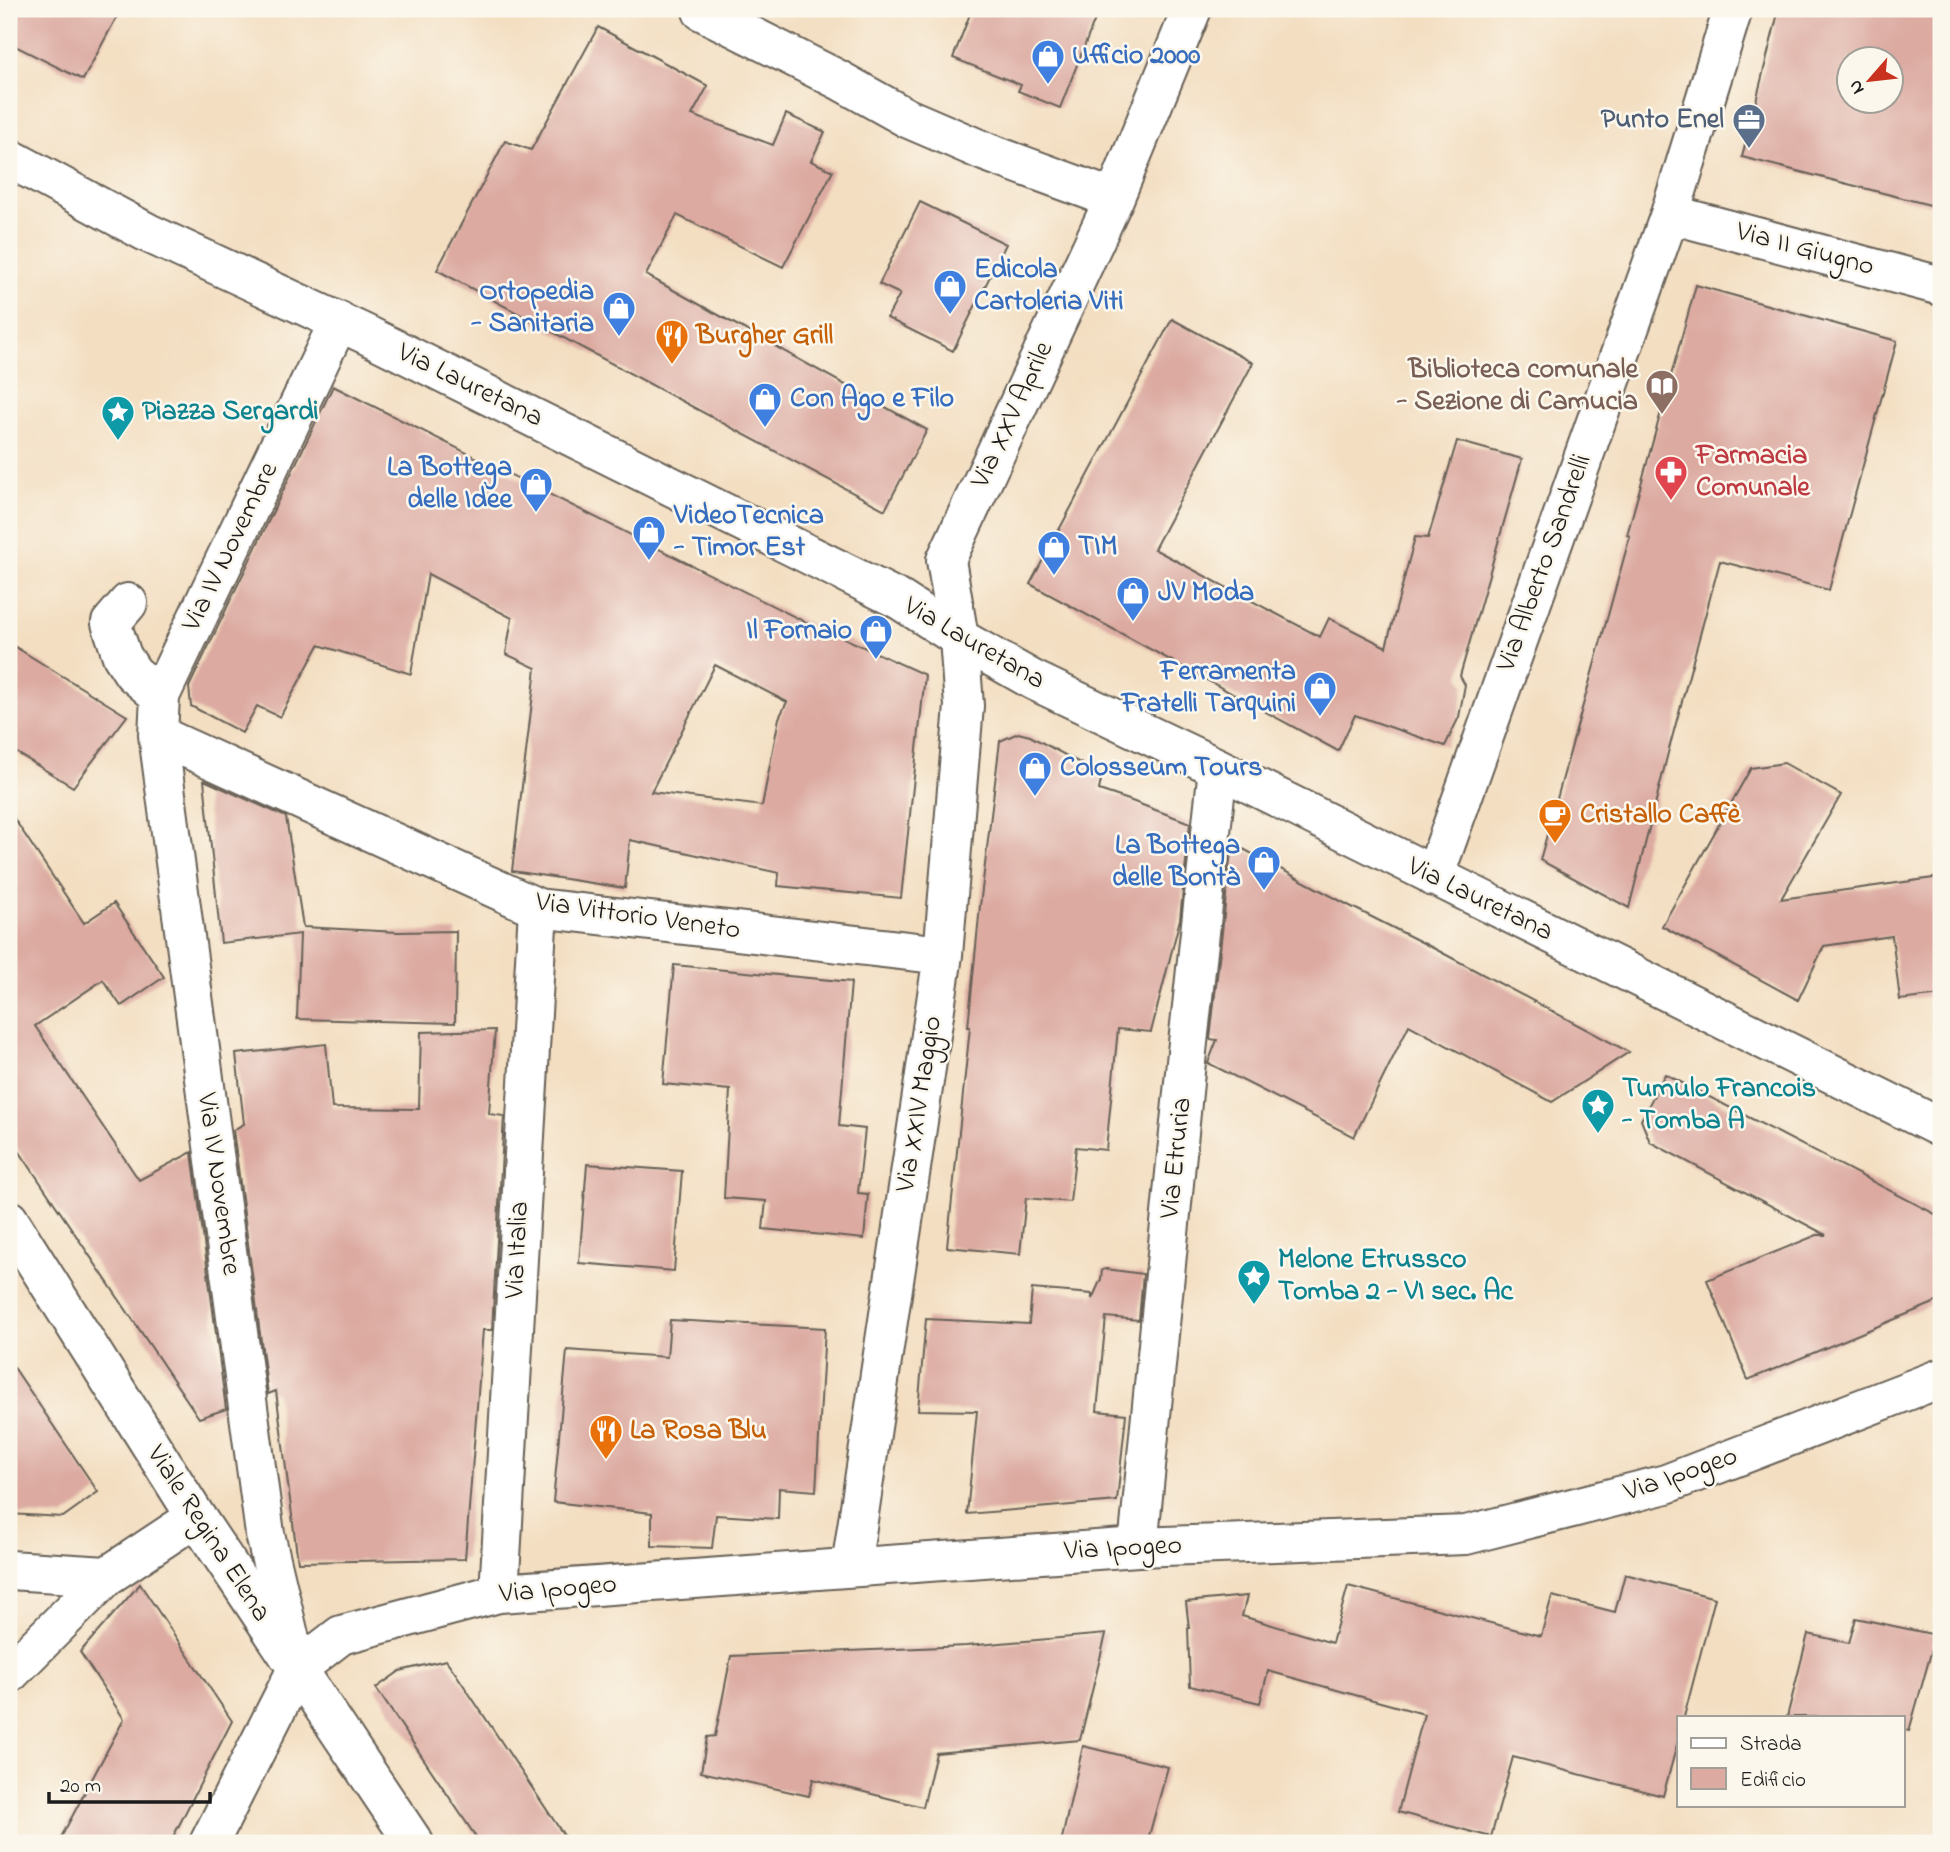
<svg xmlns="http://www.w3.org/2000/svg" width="1950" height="1852" font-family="'Indie Flower',sans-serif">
  <rect width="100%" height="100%" fill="#fbf7ec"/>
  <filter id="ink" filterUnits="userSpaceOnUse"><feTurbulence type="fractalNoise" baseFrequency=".0143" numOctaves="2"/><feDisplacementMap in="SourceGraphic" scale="14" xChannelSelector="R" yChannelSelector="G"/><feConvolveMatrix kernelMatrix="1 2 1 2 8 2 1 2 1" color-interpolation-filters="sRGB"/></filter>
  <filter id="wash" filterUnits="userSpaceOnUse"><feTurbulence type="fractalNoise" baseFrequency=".00686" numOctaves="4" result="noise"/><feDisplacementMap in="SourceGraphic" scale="28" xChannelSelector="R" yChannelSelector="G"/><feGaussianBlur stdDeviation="1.57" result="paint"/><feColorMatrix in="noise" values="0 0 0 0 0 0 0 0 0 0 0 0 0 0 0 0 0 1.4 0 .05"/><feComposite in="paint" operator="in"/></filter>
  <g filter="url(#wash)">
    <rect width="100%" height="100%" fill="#f3dec1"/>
    <g id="blocks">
      <!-- building -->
      <path fill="#dcaaa1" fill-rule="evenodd" d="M9 9H121L83 80 9 43Z
        M972 9H1099L1060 108 1018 91 1021 85 953 58Z
        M1779 9H1941V179L1934 206 1742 157ZM1849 60H1891V102H1849Z
        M598 27 708 86 692 115 773 145 786 114 825 132 811 161 833 171 783 267 677 215 646 275 927 430 885 510 437 270 505 141 531 150Z
        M920 202 1006 244 953 351 887 318 900 294 879 284Z
        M1696 285 1897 341 1829 590 1720 561 1669 749 1629 908 1540 860 1630 536 1627 535Z
        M1172 319 1253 363 1154 549 1320 637 1329 618 1386 647 1415 537 1428 538 1457 441 1522 459 1460 676 1465 685 1459 717 1445 746 1355 715 1338 751 1030 584Z
        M333 386 821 630 822 628 925 675 901 898 778 886 779 873 630 840 625 888 512 871 536 668 506 654 512 618 428 574 411 674 319 645 280 717 257 706 242 733 191 706 189 687ZM715 665 787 702 779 718 762 806 651 792Z
        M9 643 127 716 73 787 9 748Z
        M1018 733 1030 736 1102 775 1099 790 1129 800 1190 823 1180 919 1151 1032 1118 1029 1106 1150 1076 1147 1070 1202 1026 1198 1020 1254 947 1247 970 1027H968L980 906 1000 741Z
        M1784 763 1841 795 1781 899 1941 877V995L1900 1000 1892 936 1824 946 1798 1000 1662 926 1751 768Z
        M204 780 286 817 303 927 398 932 456 931 455 1023 297 1019 300 934 221 943Z
        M9 811 84 923 114 903 164 977 121 1006 103 980 35 1026 139 1180 192 1152 226 1409 199 1418 9 1136Z
        M1232 843 1350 906 1437 950 1629 1052 1552 1102 1409 1025 1354 1137 1208 1063 1217 1040 1210 1039Z
        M674 965 851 982 839 1126 865 1129 858 1193 868 1194 864 1239 763 1229 766 1201 724 1198 730 1090 663 1084Z
        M495 1030 489 1114 504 1116 492 1330H483L465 1559 298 1562 276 1391 268 1394 233 1130 244 1124 236 1054 326 1044 332 1108 419 1109 421 1032Z
        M1665 1074 1941 1217V1300L1748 1380 1707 1280 1817 1235H1826L1650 1142 1641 1120Z
        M587 1164 682 1171 674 1271 579 1263Z
        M1106 1269 1143 1274 1139 1320 1106 1317 1097 1411 1126 1414 1117 1501 967 1514 977 1411 918 1410 926 1319 1029 1324 1032 1289 1092 1294V1299L1101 1279 1102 1270Z
        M670 1320 825 1328 816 1491 779 1488 778 1519 716 1515 712 1548 652 1546V1513L553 1502 567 1350 667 1357Z
        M9 1360 98 1492 63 1517 9 1514Z
        M1625 1574 1715 1598 1684 1717H1679V1737L1663 1796 1513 1757 1491 1837 1398 1812 1424 1714 1268 1671 1260 1703 1190 1686 1188 1628H1189L1186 1602 1247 1596 1242 1616 1332 1643 1348 1586 1541 1636 1552 1596 1615 1612Z
        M140 1584 232 1721 170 1843H58L124 1719 80 1652Z
        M1856 1618 1936 1635 1909 1731 1903 1729V1717H1787L1808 1634 1849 1643Z
        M1106 1634 1080 1740 936 1753 923 1807 813 1779 809 1796 701 1772 707 1737 715 1736 731 1656 966 1646Z
        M446 1660 456 1674 569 1843H480L376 1688 400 1671Z
        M1083 1746 1168 1767 1147 1843H1061Z"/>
    </g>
  </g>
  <g filter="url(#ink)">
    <use href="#blocks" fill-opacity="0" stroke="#676056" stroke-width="2"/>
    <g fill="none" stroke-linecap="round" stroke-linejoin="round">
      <defs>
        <path id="minor" d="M702 9V11L839 80 907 118 986 152 1114 199
          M9 158 148 233 363 333 900 600 959 638 1033 680 1218 768 1941 1128
          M1670 214 1941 286
          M128 603 111 623 122 656 133 673 160 696
          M158 735 538 908 943 955
          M1434 877 1670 214 1733 9
          M9 1220 196 1517 414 1843
          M1138 1547 1187 1052 1218 768
          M851 1567 943 955 964 706 959 638 946 560 1114 199 1192 9
          M9 1570 107 1576
          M499 1593 538 908
          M297 1669 265 1534 158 735 160 696 339 321
          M9 1674 107 1576 196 1517
          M209 1843 297 1669 341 1635 499 1593 1138 1547 1466 1535 1666 1484 1941 1378"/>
      </defs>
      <!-- minor casing -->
      <use href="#minor" stroke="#676056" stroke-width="42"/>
      <!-- minor -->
      <use href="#minor" stroke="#fff" stroke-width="38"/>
    </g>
  </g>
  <!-- icons -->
  <defs>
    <symbol id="shop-pin" viewBox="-11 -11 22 30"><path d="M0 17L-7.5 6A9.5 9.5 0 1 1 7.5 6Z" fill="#3f7fe0" stroke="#fbf7ec"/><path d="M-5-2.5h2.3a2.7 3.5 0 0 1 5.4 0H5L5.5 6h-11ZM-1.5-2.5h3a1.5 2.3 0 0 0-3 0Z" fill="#fff"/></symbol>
    <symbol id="office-pin" viewBox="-11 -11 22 30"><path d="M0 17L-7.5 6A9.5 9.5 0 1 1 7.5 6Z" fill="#5c6f8a" stroke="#fbf7ec"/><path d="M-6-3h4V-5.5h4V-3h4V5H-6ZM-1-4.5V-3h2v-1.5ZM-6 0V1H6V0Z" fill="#fff"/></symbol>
    <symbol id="restaurant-pin" viewBox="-11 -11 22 30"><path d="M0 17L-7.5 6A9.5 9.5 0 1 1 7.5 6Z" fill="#e8710a" stroke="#fbf7ec"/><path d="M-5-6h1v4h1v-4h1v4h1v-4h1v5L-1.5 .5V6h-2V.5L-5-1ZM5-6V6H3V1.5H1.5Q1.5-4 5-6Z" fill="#fff"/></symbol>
    <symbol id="library-pin" viewBox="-11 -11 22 30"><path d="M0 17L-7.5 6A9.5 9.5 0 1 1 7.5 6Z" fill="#8d6e63" stroke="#fbf7ec"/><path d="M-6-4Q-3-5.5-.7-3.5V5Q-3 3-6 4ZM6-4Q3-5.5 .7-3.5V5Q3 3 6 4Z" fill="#fff"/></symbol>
    <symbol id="sight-pin" viewBox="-11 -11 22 30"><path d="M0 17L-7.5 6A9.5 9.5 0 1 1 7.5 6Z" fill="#0f9aa8" stroke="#fbf7ec"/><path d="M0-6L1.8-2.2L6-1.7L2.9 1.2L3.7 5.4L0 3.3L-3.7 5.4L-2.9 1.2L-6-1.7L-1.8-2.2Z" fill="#fff"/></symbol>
    <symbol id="pharmacy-pin" viewBox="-11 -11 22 30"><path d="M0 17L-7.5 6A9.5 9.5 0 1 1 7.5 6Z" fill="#e0444e" stroke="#fbf7ec"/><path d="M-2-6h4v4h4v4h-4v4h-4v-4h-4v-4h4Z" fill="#fff"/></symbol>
    <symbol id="cafe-pin" viewBox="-11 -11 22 30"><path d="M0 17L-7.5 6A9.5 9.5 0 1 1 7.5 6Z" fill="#e8710a" stroke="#fbf7ec"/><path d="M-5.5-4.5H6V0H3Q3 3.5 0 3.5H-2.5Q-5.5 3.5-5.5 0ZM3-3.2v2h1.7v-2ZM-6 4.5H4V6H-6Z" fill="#fff"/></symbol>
  </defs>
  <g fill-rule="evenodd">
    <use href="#shop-pin" x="1029" y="37" width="38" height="52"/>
    <use href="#office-pin" x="1730" y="101" width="38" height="52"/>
    <use href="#shop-pin" x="931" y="267" width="38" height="52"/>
    <use href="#shop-pin" x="600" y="289" width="38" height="52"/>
    <use href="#restaurant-pin" x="653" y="317" width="38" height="52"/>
    <use href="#library-pin" x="1643" y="367" width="38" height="52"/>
    <use href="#shop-pin" x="746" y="380" width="38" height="52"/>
    <use href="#sight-pin" x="99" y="393" width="38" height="52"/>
    <use href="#pharmacy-pin" x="1652" y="453" width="38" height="52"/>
    <use href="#shop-pin" x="517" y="465" width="38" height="52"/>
    <use href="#shop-pin" x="630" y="513" width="38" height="52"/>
    <use href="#shop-pin" x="1035" y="528" width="38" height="52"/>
    <use href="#shop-pin" x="1114" y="574" width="38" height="52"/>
    <use href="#shop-pin" x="857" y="612" width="38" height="52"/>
    <use href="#shop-pin" x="1301" y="669" width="38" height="52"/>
    <use href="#shop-pin" x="1016" y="749" width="38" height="52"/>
    <use href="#cafe-pin" x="1536" y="796" width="38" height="52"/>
    <use href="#shop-pin" x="1245" y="843" width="38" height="52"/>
    <use href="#sight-pin" x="1579" y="1086" width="38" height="52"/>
    <use href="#sight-pin" x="1235" y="1257" width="38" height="52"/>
    <use href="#restaurant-pin" x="587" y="1412" width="38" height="52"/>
  </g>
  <g text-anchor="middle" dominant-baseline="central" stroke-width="5" stroke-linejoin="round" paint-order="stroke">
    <!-- shop labels -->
    <g font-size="28" font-weight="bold" fill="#366cbe" stroke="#fbf7ec" text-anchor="start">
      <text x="1072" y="56">Ufficio 2000</text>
      <text x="974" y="270">Edicola<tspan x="974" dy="32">Cartoleria Viti</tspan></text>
      <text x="594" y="292" text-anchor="end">Ortopedia<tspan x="594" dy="32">- Sanitaria</tspan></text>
      <text x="790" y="399">Con Ago e Filo</text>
      <text x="512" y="468" text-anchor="end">La Bottega<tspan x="512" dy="32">delle Idee</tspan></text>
      <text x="674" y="516">VideoTecnica<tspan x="674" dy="32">- Timor Est</tspan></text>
      <text x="1078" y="547">TIM</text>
      <text x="1158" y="593">JV Moda</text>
      <text x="852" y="631" text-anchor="end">Il Fornaio</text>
      <text x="1296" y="672" text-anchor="end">Ferramenta<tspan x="1296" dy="32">Fratelli Tarquini</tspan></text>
      <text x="1060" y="768">Colosseum Tours</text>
      <text x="1240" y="846" text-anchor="end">La Bottega<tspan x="1240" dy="32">delle Bontà</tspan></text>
    </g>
    <!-- service labels -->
    <g font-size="28" font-weight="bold" fill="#4e5e75" stroke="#fbf7ec" text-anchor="end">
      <text x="1724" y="120">Punto Enel</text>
    </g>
    <!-- street labels -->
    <g font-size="28" fill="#1c1c1c" stroke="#fbf7ec">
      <text transform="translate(1805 250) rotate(15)">Via II Giugno</text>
      <text transform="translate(470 386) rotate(26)">Via Lauretana</text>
      <text transform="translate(1013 415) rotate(-65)">Via XXV Aprile</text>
      <text transform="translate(231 547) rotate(-64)">Via IV Novembre</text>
      <text transform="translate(1545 563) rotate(-70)">Via Alberto Sandrelli</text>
      <text transform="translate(974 644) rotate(30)">Via Lauretana</text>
      <text transform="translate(1480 900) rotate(26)">Via Lauretana</text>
      <text transform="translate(638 917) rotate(8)">Via Vittorio Veneto</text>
      <text transform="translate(920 1104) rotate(-81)">Via XXIV Maggio</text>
      <text transform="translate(1177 1158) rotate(-84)">Via Etruria</text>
      <text transform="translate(218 1184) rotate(82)">Via IV Novembre</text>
      <text transform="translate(518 1250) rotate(-87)">Via Italia</text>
      <text transform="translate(1681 1475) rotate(-19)">Via Ipogeo</text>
      <text transform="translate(208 1534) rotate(57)">Viale Regina Elena</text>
      <text transform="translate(1123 1549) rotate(-3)">Via Ipogeo</text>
      <text transform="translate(558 1590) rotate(-5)">Via Ipogeo</text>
    </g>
    <!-- food labels -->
    <g font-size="28" font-weight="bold" fill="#c56008" stroke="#fbf7ec" text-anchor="start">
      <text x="696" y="336">Burgher Grill</text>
      <text x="1580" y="815">Cristallo Caffè</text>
      <text x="630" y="1431">La Rosa Blu</text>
    </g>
    <!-- education labels -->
    <g font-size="28" font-weight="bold" fill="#785e54" stroke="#fbf7ec" text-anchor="end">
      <text x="1638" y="370">Biblioteca comunale<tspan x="1638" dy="32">- Sezione di Camucia</tspan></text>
    </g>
    <!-- culture labels -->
    <g font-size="28" font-weight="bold" fill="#0d838f" stroke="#fbf7ec" text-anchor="start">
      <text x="142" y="412">Piazza Sergardi</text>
      <text x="1622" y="1089">Tumulo Francois<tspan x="1622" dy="32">- Tomba A</tspan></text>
      <text x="1278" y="1260">Melone Etrussco<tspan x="1278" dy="32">Tomba 2 - VI sec. Ac</tspan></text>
    </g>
    <!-- health labels -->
    <g font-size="28" font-weight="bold" fill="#be3a42" stroke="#fbf7ec" text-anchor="start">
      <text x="1696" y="456">Farmacia<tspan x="1696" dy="32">Comunale</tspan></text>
    </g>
  </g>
  <!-- margin -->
  <rect width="1950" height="1852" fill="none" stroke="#fbf7ec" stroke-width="35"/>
  <!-- legend -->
  <rect x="1677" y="1716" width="228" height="91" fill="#fbf7ec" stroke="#a29f99" stroke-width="2"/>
  <rect x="1691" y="1738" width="35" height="10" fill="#ffffff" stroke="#a29f99" stroke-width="2"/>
  <text x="1740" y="1750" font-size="21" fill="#1c1c1c">Strada</text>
  <rect x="1691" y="1768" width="35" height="21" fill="#dcaaa1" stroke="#a29f99" stroke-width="2"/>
  <text x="1740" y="1786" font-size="21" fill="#1c1c1c">Edificio</text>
  <!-- north arrow -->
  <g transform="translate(1870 80) rotate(242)"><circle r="33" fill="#fbf7ec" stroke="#a29f99" stroke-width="2"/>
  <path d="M0-5L12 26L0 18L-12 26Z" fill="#c8321e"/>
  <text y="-10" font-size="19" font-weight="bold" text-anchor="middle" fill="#1c1c1c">N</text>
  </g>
  <!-- scale -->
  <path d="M49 1792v10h161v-10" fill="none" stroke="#1c1c1c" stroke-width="3.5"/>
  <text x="60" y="1792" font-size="21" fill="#1c1c1c" stroke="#fbf7ec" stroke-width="5" paint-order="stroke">20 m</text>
</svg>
